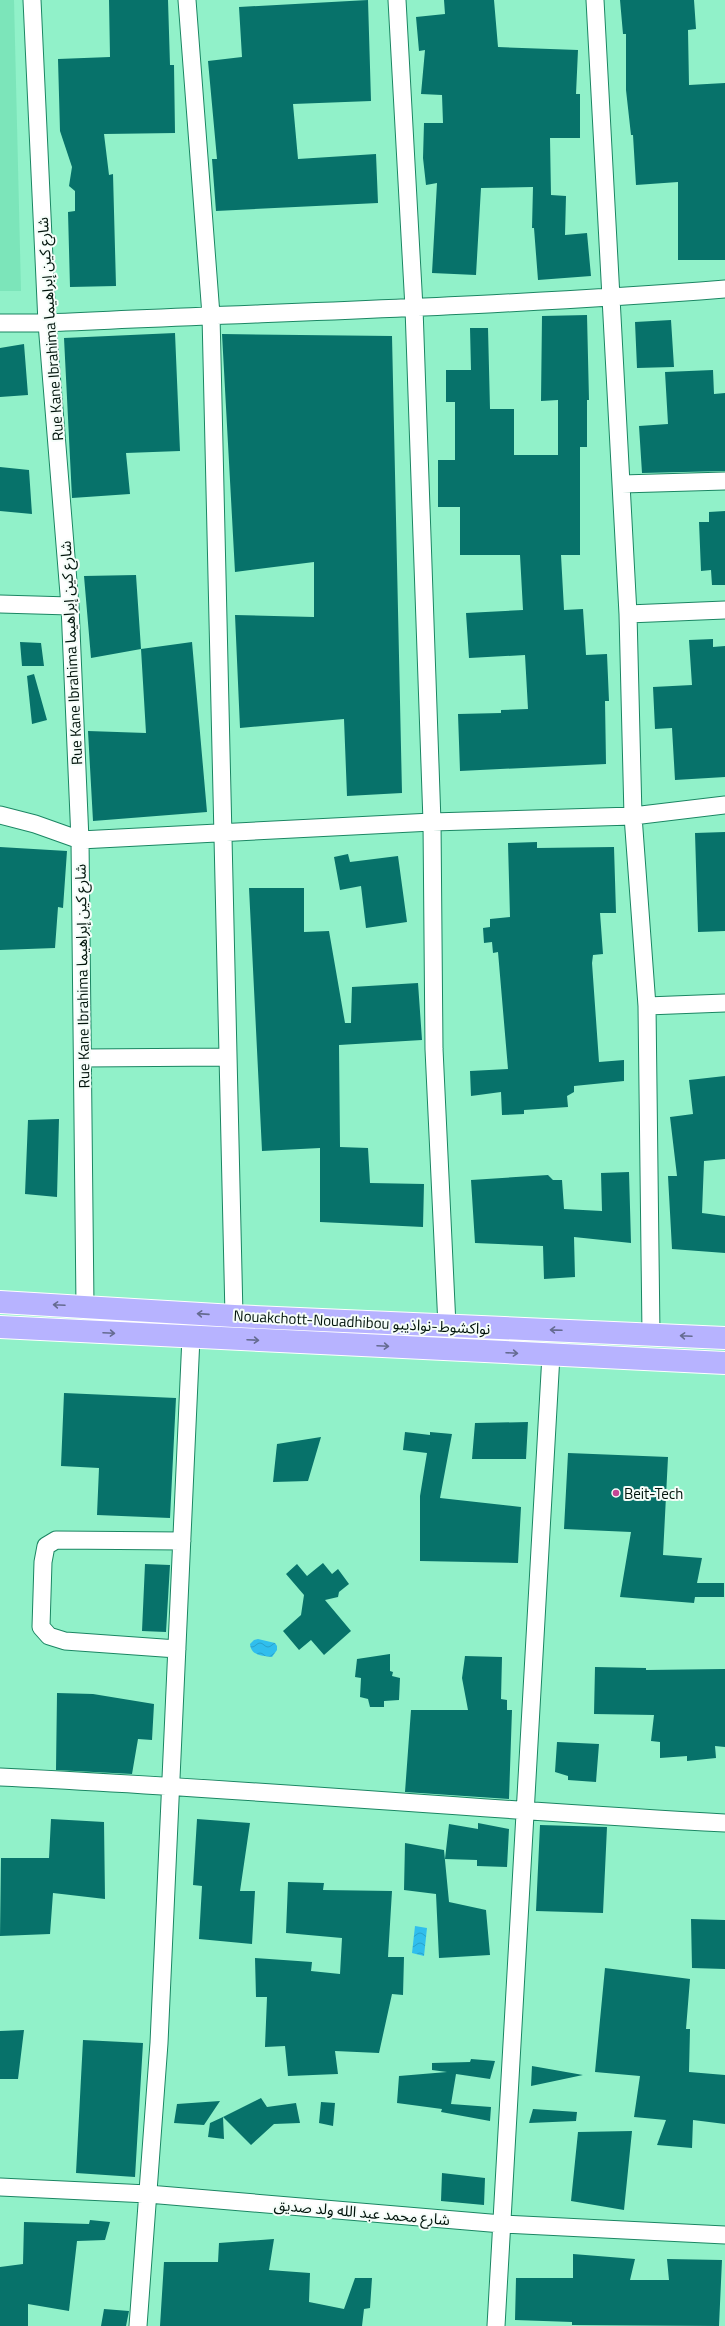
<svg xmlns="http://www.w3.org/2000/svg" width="725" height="2326" font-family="'Titillium Web','Noto Sans Arabic',sans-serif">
  <defs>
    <pattern id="water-waves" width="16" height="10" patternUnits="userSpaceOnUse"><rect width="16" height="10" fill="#30beed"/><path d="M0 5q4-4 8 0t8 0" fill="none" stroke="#29a2ca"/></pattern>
  </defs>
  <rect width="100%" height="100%" fill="#91f1c9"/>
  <!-- built -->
  <path fill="#7ce5ba" d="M0 0H14L21 291H0Z"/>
  <!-- water -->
  <path fill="url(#water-waves)" d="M258 1639 275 1643 277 1646V1650L272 1657C263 1656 251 1656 250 1644L254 1640Z
    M415 1926 427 1928 424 1956 412 1953Z"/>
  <!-- building -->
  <path fill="#07726a" d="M109 0H168L170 65H174L175 133 104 134 109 175 113 174 116 286 70 287 68 212 75 211V191L69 186 72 167 60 131 58 59 110 57Z
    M368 0 371 101 293 104 298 159 376 154 378 203 216 211 212 159H217L208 61 242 57 239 7Z
    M444 0H494L498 47 578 50 576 94H580V138H550L551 195 566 196 565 235 587 233 591 276 538 280 534 228H532L533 187 481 188 476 275 432 273 437 183 426 185 423 158 424 123H443L442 95 421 94 425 50 419 51 416 17 445 14Z
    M620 0H694L696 29 688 30 689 85 725 83V260H678V182L636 185 633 135H631L626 90V34H623Z
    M587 315 589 400H587V447H580V555H561L564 610 583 609 586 655 607 654 609 701H605L606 764 460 771 458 714 501 713V710L528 709 525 655 469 658 466 613 523 610 520 555H460V507H438V460H455V402H446V370H471L470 328H488L490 409H514V455H558V400L541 401 542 316Z
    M671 320 674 367 637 368 635 322Z
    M175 333 180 451 126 453 130 494 72 498 64 338Z
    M222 334 392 336 402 793 347 796 344 719 240 728 235 615 314 617V562L235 572Z
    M24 344 28 395 0 397V348Z
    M713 370 714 394 725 393V471L642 473 639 426 668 424 665 372Z
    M0 467 29 470 32 514 0 511Z
    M725 511V585H712L711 570 701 571 699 522H709V512Z
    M136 575 141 649 91 658 84 576Z
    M713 639V647L725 646V777L675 780 672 728 655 729 653 687 692 685 689 640Z
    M20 642 41 643 44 666H22Z
    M192 642 207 812 93 821 88 731 146 733 141 649Z
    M34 674 47 720 32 724 27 676Z
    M725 832V931L698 932 695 833Z
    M537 842V848L614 847 616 913H600L603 954 593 955 592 963 599 1062 624 1060V1081L574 1086V1092L567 1096 568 1107 524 1110V1114L502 1115 501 1092 471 1096 470 1071 508 1069 498 952 493 953 492 942 484 943 483 928 490 927V919L510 917 508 843Z
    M0 847 67 851 63 908 58 907 55 948 0 950Z
    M348 854 350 862 398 856 407 922 366 928 361 886 340 890 334 857Z
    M249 888H304V932L329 931 345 1023H351L352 987 418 983 422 1040 339 1045 340 1147 368 1148 370 1183 424 1184 423 1227 320 1222V1148L262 1151Z
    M725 1076V1159L704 1161 702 1213 725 1216V1253L672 1249 668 1176H677L670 1117 693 1114 689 1080Z
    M59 1119 57 1197 25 1194 28 1120Z
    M629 1172 631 1243 574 1237 575 1277 544 1279 543 1246 475 1243 471 1180 548 1175 553 1180H562L564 1209 602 1211 601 1173Z
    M64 1393 176 1398 170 1518 97 1515 99 1468 61 1466Z
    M528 1422 526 1459H472L475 1423Z
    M405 1432 430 1435V1432L452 1434 440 1498 521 1507 518 1563 420 1561V1496L427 1453 403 1450Z
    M321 1437 308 1481 273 1482 277 1444Z
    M568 1453 668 1457 663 1555 702 1558 697 1583H724V1597H695L694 1603 620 1597 631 1532 564 1529Z
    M323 1563 332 1574 338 1569 349 1584 339 1592 338 1597 325 1600 351 1631 324 1655 311 1640 299 1650 283 1631 301 1615 304 1595 286 1574 297 1564 307 1576Z
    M145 1564 170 1565 166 1632 142 1631Z
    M390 1654V1671L393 1672 392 1676 400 1678 399 1700 384 1701V1707H370L368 1699 360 1697 361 1678 355 1677 357 1659Z
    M465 1656 502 1657 501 1699 507 1700V1710H512L509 1799 405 1792 411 1710H468L462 1678Z
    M595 1667 646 1668V1670L725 1669V1747L715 1746 716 1758 687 1761V1756L660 1758V1742L651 1741 654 1715 594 1714Z
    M57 1693 93 1694 154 1704 152 1740 138 1739 132 1774 56 1770Z
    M557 1742 599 1744 596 1782 568 1780V1776L555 1772Z
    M51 1819 104 1822 105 1899 53 1893 50 1934 0 1936 1 1858H49Z
    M197 1819 250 1823 240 1891H255L252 1944 199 1939 202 1886 193 1885Z
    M478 1823 509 1829 507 1867 477 1866V1860L445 1859 449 1824 478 1829Z
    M540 1825 607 1827 603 1913 536 1911Z
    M405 1843 444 1850 449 1902 486 1910 490 1955 439 1958 436 1894 404 1890Z
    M288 1882 324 1883 323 1890 392 1891 388 1957H404L403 1995 392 1994 379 2053 335 2051 338 2074 288 2076 285 2046 265 2047 267 1997H256L255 1958 312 1962 311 1971 340 1974 342 1938 286 1933Z
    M691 1919 725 1920V1969L692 1968Z
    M605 1968 690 1979 686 2029H690L689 2072 725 2075V2124L693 2120 692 2148 657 2145 666 2120 634 2117 640 2076 595 2072Z
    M24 2030 18 2079H0V2031Z
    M83 2040 143 2043 135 2177 76 2173Z
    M471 2059 495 2061 490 2079 456 2074 451 2104 491 2107 490 2121 441 2112 442 2109 397 2103 399 2076 447 2072 432 2070V2063L470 2062Z
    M532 2066 583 2075 531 2086Z
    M261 2098 267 2107 296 2103 300 2123 274 2124 251 2145 223 2117Z
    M220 2101 204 2125 174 2123 177 2104Z
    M321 2102 335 2103 333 2126 319 2123Z
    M533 2109 577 2112 576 2121 529 2123Z
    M223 2117 224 2139 208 2137 210 2123Z
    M632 2131 624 2210 571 2201 578 2132Z
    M442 2173 485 2178 484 2205 441 2201Z
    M90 2220 110 2222 105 2240 77 2241 69 2311 28 2304V2326H0V2267L23 2264 24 2222 89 2224Z
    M274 2239 269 2270 310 2273 309 2302 344 2309 355 2278H372L370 2308 364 2309 362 2326H160L164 2262H218L219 2243Z
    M573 2254 635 2259 630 2280H669L667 2259 722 2260 719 2326 572 2325V2322L515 2320 516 2278H573Z
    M104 2309 129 2311 126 2326H101Z"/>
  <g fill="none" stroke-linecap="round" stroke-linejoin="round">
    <defs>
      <path id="minor" d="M32 0 47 323 70 606 80 840 85 1306
        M187 0 211 315 234 1316
        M397 0 414 308 432 822 434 1049 447 1326
        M595 0 628 614 633 816 647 1006 651 1334
        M0 323H47C273 312 499 307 725 289
        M622 484 725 481
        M0 604 70 606
        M628 614 725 610
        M0 815 35 824 80 840 432 822 633 816 725 805
        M647 1006 725 1003
        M83 1058 228 1057
        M177 1649 65 1641 49 1636 41 1627 43 1562 46 1546 56 1540 182 1541
        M0 1777C242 1788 483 1810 725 1823
        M0 2187 148 2194 502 2224 725 2235
        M138 2326 159 2043 191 1337
        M496 2326 551 1355"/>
      <path id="trunk" d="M0 1302 234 1316 725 1338
        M0 1327 725 1363"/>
    </defs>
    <!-- minor casing -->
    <use href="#minor" stroke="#1b8663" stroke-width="19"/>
    <!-- trunk casing -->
    <use href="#trunk" stroke="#fff" stroke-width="24"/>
    <!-- minor -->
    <use href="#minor" stroke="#fff" stroke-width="17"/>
    <!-- trunk -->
    <use href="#trunk" stroke="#b7b3ff" stroke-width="22"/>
  </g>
  <!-- one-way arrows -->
  <defs><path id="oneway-shaft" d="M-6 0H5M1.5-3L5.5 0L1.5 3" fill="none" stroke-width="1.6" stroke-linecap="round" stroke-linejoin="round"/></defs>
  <g stroke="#656b91">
    <use href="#oneway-shaft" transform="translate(59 1305) rotate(-177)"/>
    <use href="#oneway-shaft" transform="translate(203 1314) rotate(-176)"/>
    <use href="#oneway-shaft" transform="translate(556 1330) rotate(-178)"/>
    <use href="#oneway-shaft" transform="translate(109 1333) rotate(3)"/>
    <use href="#oneway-shaft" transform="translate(686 1336) rotate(-177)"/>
    <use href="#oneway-shaft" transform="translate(253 1340) rotate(3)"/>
    <use href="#oneway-shaft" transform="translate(383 1346) rotate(3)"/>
    <use href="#oneway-shaft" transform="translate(512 1353) rotate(3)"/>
  </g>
  <!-- markers -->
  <circle fill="#c44695" stroke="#f5fdf9" stroke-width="1.5" cx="616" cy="1493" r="4"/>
  <g text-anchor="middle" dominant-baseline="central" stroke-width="4" stroke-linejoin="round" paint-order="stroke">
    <!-- street labels -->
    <g font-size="15" fill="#01130b" stroke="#f5fdf9">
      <text transform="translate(50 329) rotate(-94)">Rue Kane Ibrahima شارع كين إبراهيما</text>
      <text transform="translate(71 653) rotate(-93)">Rue Kane Ibrahima شارع كين إبراهيما</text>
      <text transform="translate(82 976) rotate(-91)">Rue Kane Ibrahima شارع كين إبراهيما</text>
      <text transform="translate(362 1322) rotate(3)">Nouakchott-Nouadhibou نواكشوط-نواذيبو</text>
      <text transform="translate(362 2212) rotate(5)">شارع محمد عبد الله ولد صديق</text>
    </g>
    <!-- poi labels -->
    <g font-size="15" fill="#01130b" stroke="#f5fdf9" text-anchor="start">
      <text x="624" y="1493">Beit-Tech</text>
    </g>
  </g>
</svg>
